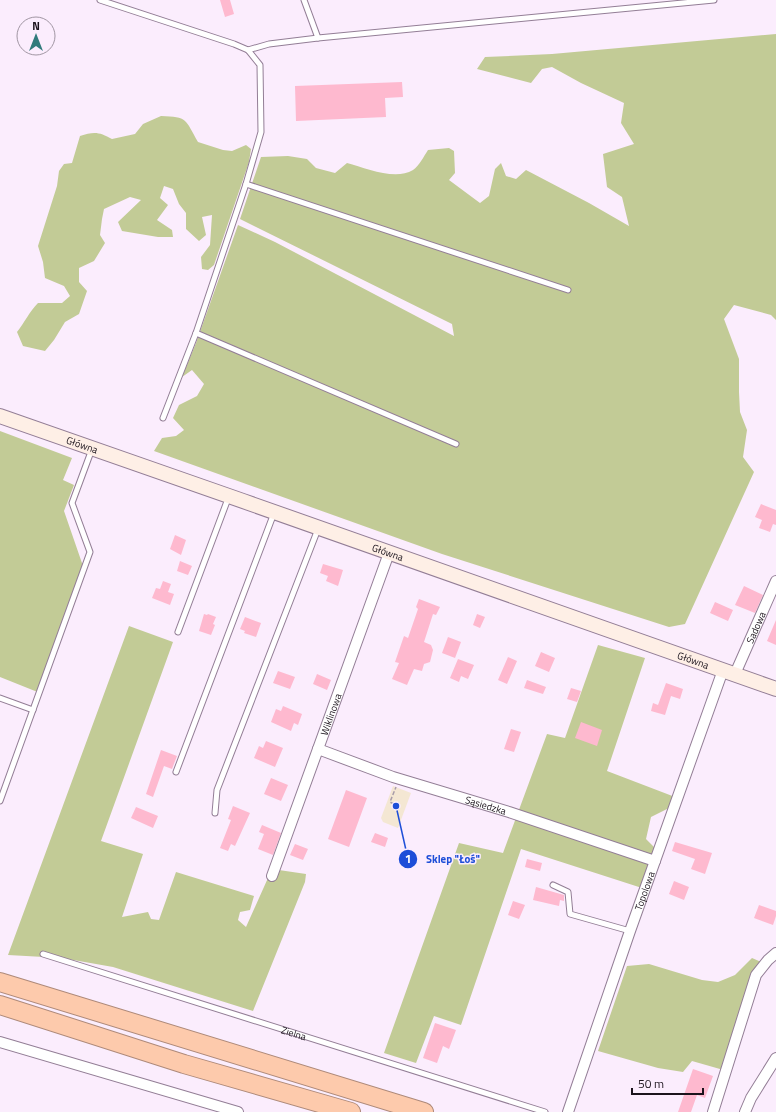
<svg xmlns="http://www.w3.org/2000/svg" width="776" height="1112" font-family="'Titillium Web',sans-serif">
  <rect width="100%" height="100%" fill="#fbedfd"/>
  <!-- commercial -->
  <path fill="#f4e7d3" d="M393 786 411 793 398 828 383 822 381 818Z"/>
  <!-- green -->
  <path fill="#c2cb96" d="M776 34V320L771 315 734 305 724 319 739 359V392L740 412 747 430 743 457 754 472 685 624 669 627 442 554 154 451 162 438 176 436 184 430 173 418 179 405 197 396 204 384 192 370 182 377 196 343 238 225 275 242 454 336 452 324 240 219 261 157 288 156 307 159 316 168 335 173 347 163C366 168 395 181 413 170 419 166 424 156 428 150L449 148 454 151 455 173 449 180 480 203 489 196 495 169 501 163 506 176 516 179 526 170 589 203 629 226 622 197 607 187 603 154 634 144 621 123 624 103 581 83 552 67 542 69 531 83 477 69 485 57 552 54Z
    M161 116C188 117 185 119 198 142L223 150 232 151 246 145 251 149 249 162 214 265 208 270 202 269 201 257 210 245 212 215 202 217 206 235 199 241 186 229V213L179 204 173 189 164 186 160 198 168 205 157 220 172 230 173 237H158L122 231 118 222 141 200 130 197 104 209 102 219 100 235 105 243 94 261 79 268V282L87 291 79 314 65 322 54 340 45 351 23 346 17 332C25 322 29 312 38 303H62L70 296 64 286 45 278 43 262 38 246 57 186 59 171 64 164 72 163 80 136C94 131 100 132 112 139L135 134 143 124Z
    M0 431 72 458 63 480 74 485 64 511 83 566 40 693 0 677Z
    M129 626 173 642 101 841 143 854 122 917 148 912 151 919 159 920 176 872 254 896 250 910 240 912 238 920 246 927 272 869 306 874 305 882 253 1011 113 967 62 958 8 955Z
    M598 645 645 658 607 771 675 797 671 807 651 817 646 839 656 849 642 888 521 849 461 1025 434 1016 416 1063 384 1053 459 843 503 853 547 734 565 738Z
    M752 958 766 964 727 1071 692 1061 683 1072 658 1068 598 1051 627 966 649 964 702 980 718 982 735 975Z"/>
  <!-- building -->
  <path fill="#feb9cf" d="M220 0H230L234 14 225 17Z
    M402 82 403 97 385 98 386 117 296 121 295 86Z
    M761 504 776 510V525L773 524 770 532 759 528 762 520 755 517Z
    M175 535 186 540 181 555 170 549Z
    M180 561 192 566 188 575 177 571Z
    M323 564 343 570 338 586 326 581 328 576 320 573Z
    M163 581 171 584 168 592 174 594 170 605 152 598 156 588 160 589Z
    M744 586 763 595 755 613 735 605Z
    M419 599 440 607 436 615 433 614 424 642 431 645 433 650 430 662 424 664 422 671 414 669 407 685 392 679 399 663 395 662 404 636 408 638 418 609 416 607Z
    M715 602 733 610 728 621 710 613Z
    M204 614 207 615 208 614 216 617 213 624 215 625 211 635 199 631Z
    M477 614 485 617 480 628 473 625Z
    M245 617 261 623 256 637 244 633 245 631 240 629Z
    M776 620V645L767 641Z
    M448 637 461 642 455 658 442 653Z
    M541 652 555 658 549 672 535 666Z
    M508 657 517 661 507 684 498 680Z
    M458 659 474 665 468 679 461 676 459 682 450 678Z
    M278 671 295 677 290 689 273 683Z
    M317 674 331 680 327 690 313 684Z
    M527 680 546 687 543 694 524 688Z
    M666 683 683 689 680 699 671 696 665 715 651 711 653 703 658 705Z
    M571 688 581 691 577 702 567 699Z
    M283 706 302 714 298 725 294 723 291 731 271 722 276 709 281 711Z
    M581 722 602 730 597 746 575 738Z
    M511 729 521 732 514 752 504 749Z
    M266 741 283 748 275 767 254 758 259 746 263 748Z
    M161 750 177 756 172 769 164 766 153 797 146 794Z
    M271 778 288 785 281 801 264 794Z
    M346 790 367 798 349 847 328 839Z
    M233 806 250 813 235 846 231 844 228 851 220 848 231 820 228 819Z
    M136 807 158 816 153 828 131 818Z
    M262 825 281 833 273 855 258 849 264 834 259 832Z
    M375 833 388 838 385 847 371 842Z
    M675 842 712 853 705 874 691 869 695 859 672 851Z
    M295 844 308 849 303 860 290 855Z
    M527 859 542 863 540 871 525 867Z
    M674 881 689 887 684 900 669 894Z
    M536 887 564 895V901L560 900 559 906 533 900Z
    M513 901 525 905 519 919 508 915Z
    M759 905 776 911V916L773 925 754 918Z
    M435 1023 456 1030 449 1049 443 1046 437 1063 423 1058Z
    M693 1069 713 1076 705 1098 697 1095 691 1112H678Z"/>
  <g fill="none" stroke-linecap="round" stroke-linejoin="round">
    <defs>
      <g id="service">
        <path d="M100 0 234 44 248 50 260 65 261 132 246 184 568 290"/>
        <path d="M304 0 318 38"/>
        <path d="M248 50 269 44 318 38 714 0"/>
        <path d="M196 333 456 444"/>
        <path d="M163 418 196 333 246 184"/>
        <path d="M178 632 229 496"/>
        <path d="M0 698 33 710"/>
        <path d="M176 772 274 513"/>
        <path d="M0 801 90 552 72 503 92 449"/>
        <path d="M215 813 217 790 318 529"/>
        <path d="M553 885 568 892 570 914 630 931"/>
        <path id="s1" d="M43 954 545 1112"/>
      </g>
      <g id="minor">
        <path id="s2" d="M735 674 776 581"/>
        <path id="s3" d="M318 749 393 777 509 812 655 861"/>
        <path id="s4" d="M272 876 389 553"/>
        <path d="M0 1042 238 1112"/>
        <path id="s5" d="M568 1112 630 931 723 670"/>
        <path d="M713 1112 756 975 768 960 776 953"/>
        <path d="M745 1112 751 1098 776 1058"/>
      </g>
      <g id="secondary">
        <path id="s6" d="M0 416C259 506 517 598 776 689"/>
      </g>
      <path id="motorway" d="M0 982 424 1112
        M0 1005 184 1064 351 1112"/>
    </defs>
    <!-- service casing -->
    <use href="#service" stroke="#937e96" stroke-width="7"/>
    <!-- minor casing -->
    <use href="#minor" stroke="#937e96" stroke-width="12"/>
    <!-- secondary casing -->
    <use href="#secondary" stroke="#937e96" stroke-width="16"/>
    <!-- motorway casing -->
    <use href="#motorway" stroke="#ae8a7a" stroke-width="20"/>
    <!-- path -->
    <path stroke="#a89ca9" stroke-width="1.5" stroke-dasharray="4 2" stroke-linecap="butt" d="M394 804 390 802 396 787"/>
    <!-- service -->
    <use href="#service" stroke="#fff" stroke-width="5"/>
    <!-- minor -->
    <use href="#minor" stroke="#fff" stroke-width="10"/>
    <!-- secondary -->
    <use href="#secondary" stroke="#feefe6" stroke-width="14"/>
    <!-- motorway -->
    <use href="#motorway" stroke="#fdcaac" stroke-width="18"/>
  </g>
  <g text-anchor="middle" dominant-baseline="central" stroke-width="3" stroke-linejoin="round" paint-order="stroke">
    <!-- street labels -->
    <g font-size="10" fill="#1b131c" stroke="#fbedfd">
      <text stroke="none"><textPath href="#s6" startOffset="87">Główna</textPath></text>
      <text stroke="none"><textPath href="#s6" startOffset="411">Główna</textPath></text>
      <text stroke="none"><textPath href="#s2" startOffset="51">Sadowa</textPath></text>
      <text stroke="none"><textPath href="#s6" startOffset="735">Główna</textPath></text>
      <text stroke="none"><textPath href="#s4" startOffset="172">Wiklinowa</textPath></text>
      <text stroke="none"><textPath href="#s3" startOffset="177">Sąsiedzka</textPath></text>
      <text stroke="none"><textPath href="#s5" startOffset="234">Topolowa</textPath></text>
      <text stroke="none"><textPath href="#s1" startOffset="263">Zielna</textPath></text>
    </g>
  </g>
  <!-- callouts -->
  <path fill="none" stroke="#1d4ed8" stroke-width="1.5" d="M396 806L408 859"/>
  <g fill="#1d4ed8" stroke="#fbedfd" stroke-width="1.5">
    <circle cx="396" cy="806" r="4"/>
    <circle cx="408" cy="859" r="10"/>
  </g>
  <g font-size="12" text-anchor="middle" font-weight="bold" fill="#fff">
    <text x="408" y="863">1</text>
  </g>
  <g font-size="11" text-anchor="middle" font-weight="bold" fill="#1d4ed8" stroke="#fbedfd" stroke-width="3" stroke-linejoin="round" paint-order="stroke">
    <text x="453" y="863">Sklep "Łoś"</text>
  </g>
  <!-- north arrow -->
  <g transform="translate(36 36)"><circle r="19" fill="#fbedfd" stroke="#a196a3"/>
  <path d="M0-3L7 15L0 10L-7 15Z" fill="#317b7c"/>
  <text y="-6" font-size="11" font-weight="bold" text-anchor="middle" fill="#1b131c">N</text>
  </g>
  <!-- scale -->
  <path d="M632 1088v6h71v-6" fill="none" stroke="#1b131c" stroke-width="2"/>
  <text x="638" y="1088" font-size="12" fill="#1b131c" stroke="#fbedfd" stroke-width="3" paint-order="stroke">50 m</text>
</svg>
